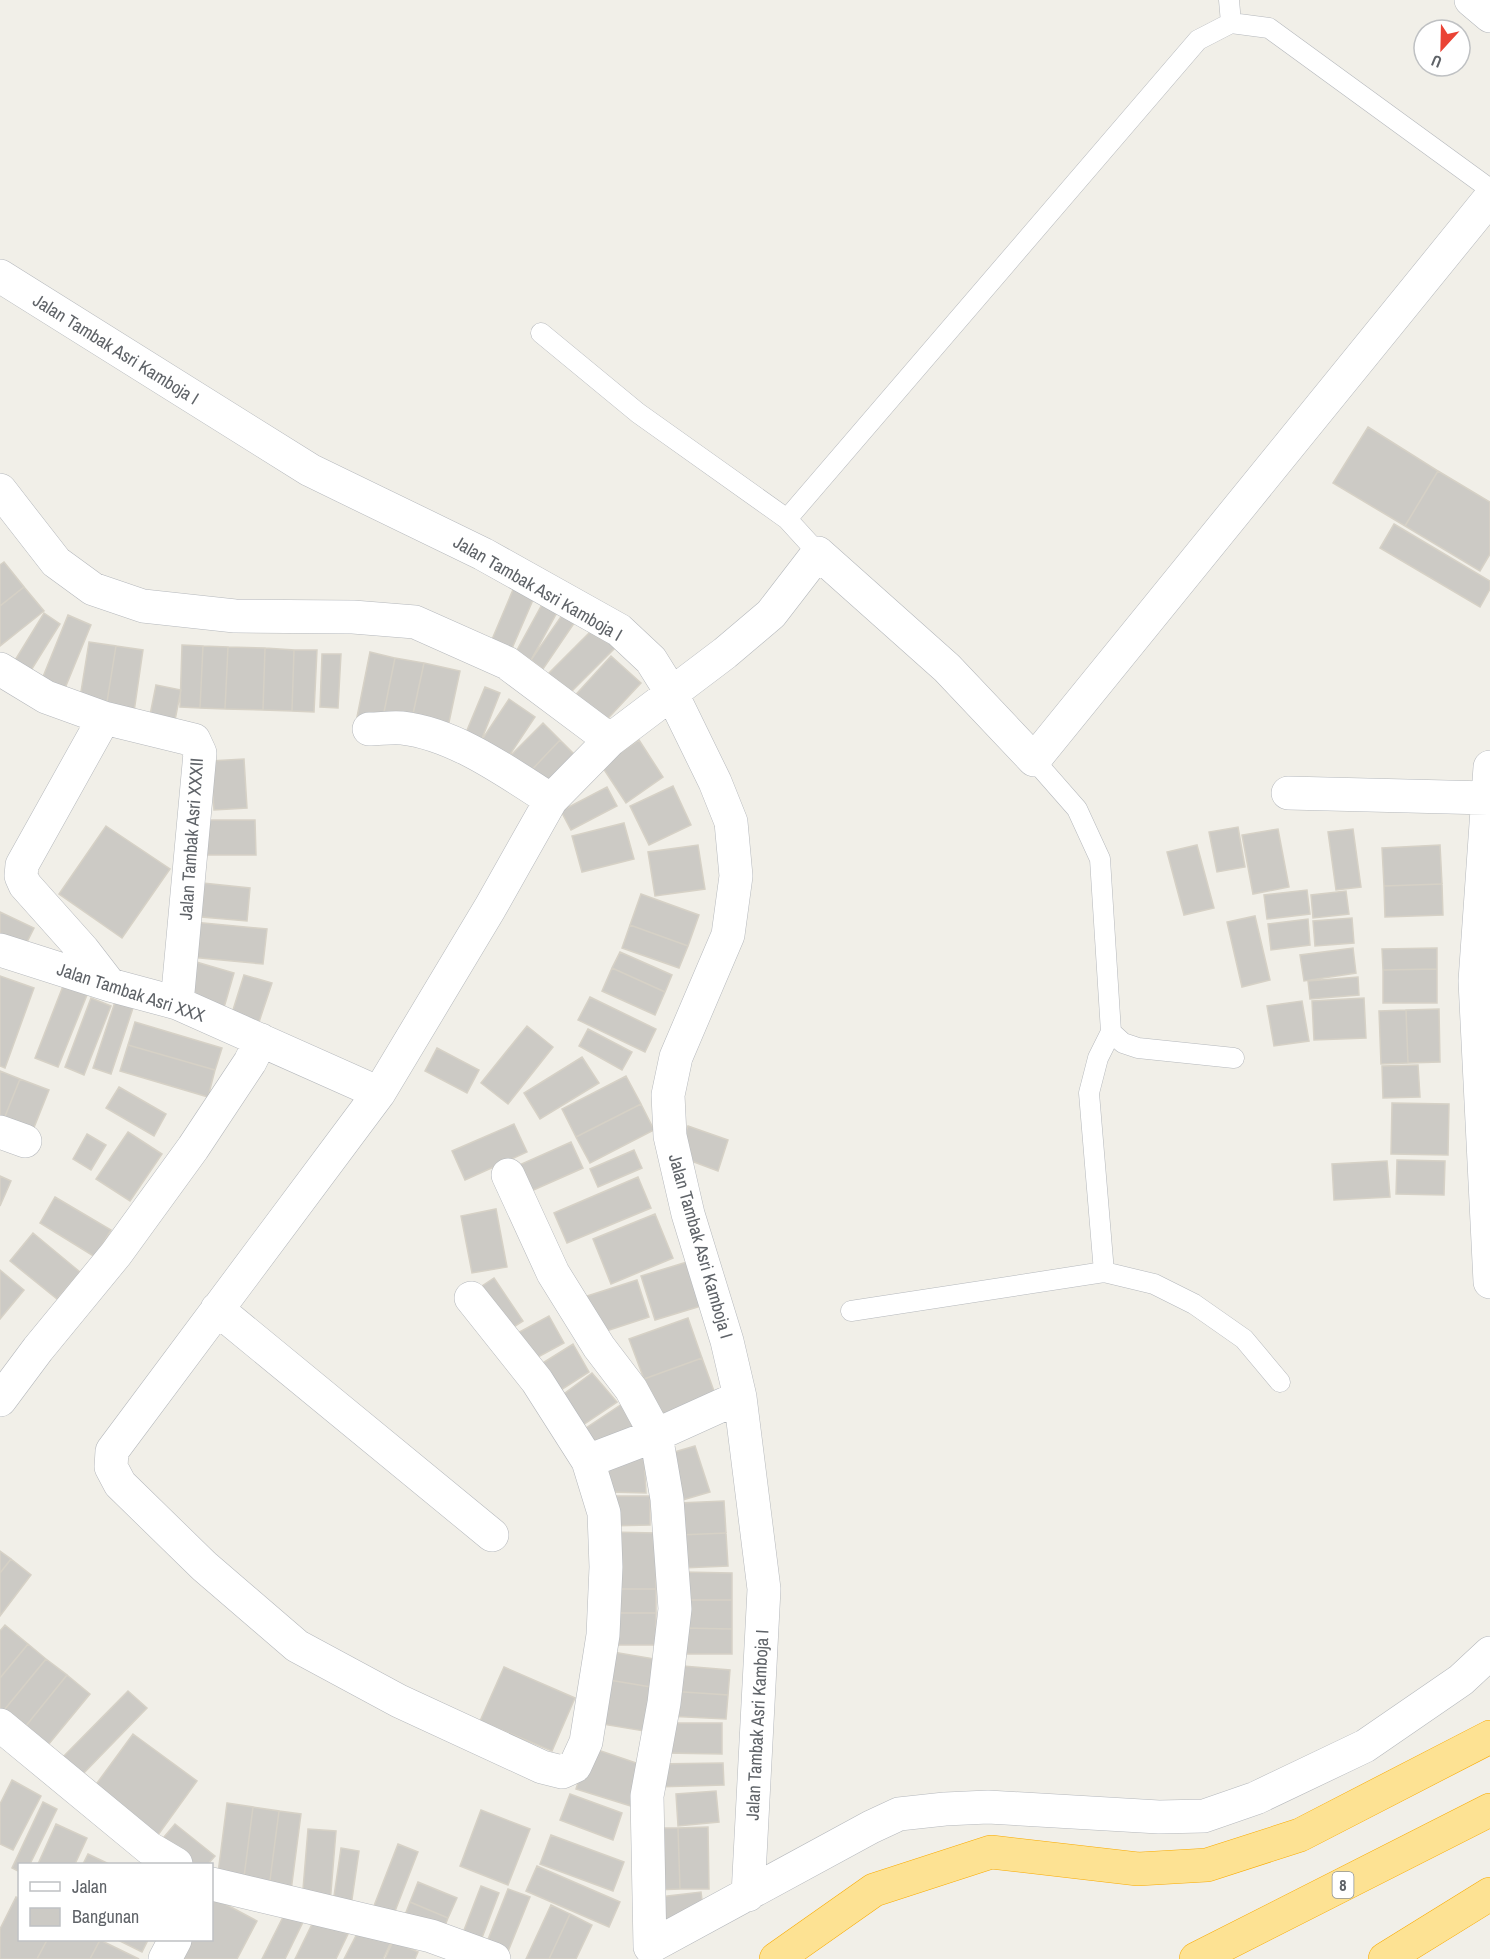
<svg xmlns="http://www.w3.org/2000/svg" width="1490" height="1959" font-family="'Archivo Narrow',sans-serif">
  <rect width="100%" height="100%" fill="#f1efe8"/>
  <!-- building -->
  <path fill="#cccac5" stroke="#d6d1c6" stroke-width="1.5" d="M1368 427 1438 471 1405 526 1333 483Z
    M1438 471 1490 502V554L1480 571 1405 526Z
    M1394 524 1490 581V589L1480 607 1380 548Z
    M4 562 24 587 0 606V565Z
    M515 585 536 593 510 653 490 644Z
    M24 587 44 611 0 646V606Z
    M545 599 560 607 531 660 516 652Z
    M567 608 579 616 543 669 531 660Z
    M44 613 60 624 25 680 9 670Z
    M68 615 91 625 61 698 38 689Z
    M595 627 616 647 567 696 546 676Z
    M89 642 116 646 106 708 79 704Z
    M182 645 203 646 200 708 180 707Z
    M116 646 143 650 134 712 106 708Z
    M203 646 228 647 225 709 200 708Z
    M228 647 265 648 263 710 225 709Z
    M265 648 294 650 292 711 263 710Z
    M294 650H317L314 712 292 711Z
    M370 652 395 658 382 722 357 717Z
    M322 654H341L338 708 320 707Z
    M611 656 641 683 599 728 570 701Z
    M395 658 424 663 410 728 382 722Z
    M424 663 460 671 446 736 410 728Z
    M156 685 181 690 173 730 148 725Z
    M485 687 500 693 481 741 465 735Z
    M509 699 535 717 507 759 481 741Z
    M543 723 560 740 525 777 507 759Z
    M560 740 578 758 543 793 525 777Z
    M639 740 663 777 626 803 601 765Z
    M244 759 247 808 214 810 210 761Z
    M673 786 691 825 649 845 630 806Z
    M607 787 617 806 571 830 561 811Z
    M203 820H255L256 855H203Z
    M624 823 634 859 582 872 572 836Z
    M106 826 170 869 122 938 59 894Z
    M1238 827 1245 867 1217 872 1209 832Z
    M1278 829 1289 887 1253 894 1242 835Z
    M1353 829 1361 887 1336 890 1328 832Z
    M698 845 705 889 655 896 648 852Z
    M1197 845 1214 908 1184 915 1167 852Z
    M1440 845 1442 884 1384 886 1382 848Z
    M193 882 250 888 247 921 190 916Z
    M1442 884 1443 915 1385 917 1384 886Z
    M1307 890 1310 914 1267 919 1264 895Z
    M1346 891 1349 914 1313 918 1311 895Z
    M641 894 699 915 688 946 630 925Z
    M0 912 34 928 20 956 0 947Z
    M1255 916 1270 980 1242 987 1227 922Z
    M1352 918 1354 943 1315 946 1313 921Z
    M1308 919 1310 945 1271 950 1268 924Z
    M193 922 267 929 263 964 190 957Z
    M630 925 688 946 679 968 622 948Z
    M1353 948 1356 973 1304 981 1300 955Z
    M1437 948V969L1383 970 1382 949Z
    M620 952 672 975 665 992 612 968Z
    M193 961 234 973 223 1011 182 1000Z
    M612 968 665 992 655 1015 602 991Z
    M1437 969V1003H1383V970Z
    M244 975 272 983 259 1022 232 1013Z
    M0 976 34 988 5 1068 0 1066Z
    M1358 977 1359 995 1310 999 1308 981Z
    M65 981 89 990 58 1067 35 1058Z
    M590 997 656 1029 645 1052 578 1020Z
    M91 998 111 1006 84 1075 65 1067Z
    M1364 998 1366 1038 1314 1040 1312 1001Z
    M1302 1001 1309 1041 1274 1046 1267 1006Z
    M115 1002 133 1008 111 1074 93 1068Z
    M1439 1009 1440 1062 1408 1063 1406 1010Z
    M1406 1010 1408 1063 1381 1064 1379 1011Z
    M135 1022 222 1048 215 1070 128 1045Z
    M527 1026 553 1047 508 1104 481 1083Z
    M588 1029 632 1052 622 1070 579 1046Z
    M128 1045 215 1070 208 1097 120 1071Z
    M437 1048 479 1070 467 1093 425 1071Z
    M582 1057 599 1083 540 1119 524 1093Z
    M1418 1065 1420 1097 1383 1098 1382 1066Z
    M0 1071 20 1079 2 1124 0 1123Z
    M626 1076 641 1104 576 1137 562 1109Z
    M20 1079 49 1090 31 1135 2 1124Z
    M119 1087 166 1114 154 1136 106 1108Z
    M1392 1103 1449 1104 1448 1155 1391 1154Z
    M641 1104 654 1130 590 1163 576 1137Z
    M514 1124 527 1152 465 1180 452 1151Z
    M688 1126 728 1140 718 1171 678 1156Z
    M128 1132 162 1154 130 1201 96 1179Z
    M87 1134 106 1145 91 1170 73 1159Z
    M571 1142 583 1168 520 1196 508 1170Z
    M634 1150 642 1168 598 1187 590 1169Z
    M1397 1160 1445 1161 1444 1195 1396 1194Z
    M1387 1161 1390 1197 1334 1200 1332 1164Z
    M0 1176 11 1181 0 1206Z
    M638 1177 651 1208 567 1243 554 1213Z
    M55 1197 111 1230 95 1257 40 1223Z
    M496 1209 507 1267 472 1273 461 1216Z
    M655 1214 673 1258 611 1284 593 1239Z
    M33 1233 80 1272 57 1299 10 1261Z
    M687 1262 701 1306 655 1320 641 1276Z
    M0 1270 24 1290 0 1319Z
    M494 1278 523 1321 501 1335 473 1292Z
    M637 1280 649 1317 597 1334 584 1297Z
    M549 1316 564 1343 527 1363 512 1336Z
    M688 1318 702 1358 644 1379 629 1339Z
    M573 1344 589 1372 550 1397 533 1369Z
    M702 1358 718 1402 660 1422 644 1379Z
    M592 1373 617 1402 577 1429 557 1399Z
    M628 1400 643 1422 595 1454 580 1432Z
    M695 1446 710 1492 679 1501 664 1455Z
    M644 1457 646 1493 610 1492 602 1468Z
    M607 1496H650V1525L607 1526Z
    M724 1501 726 1533 680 1535 679 1503Z
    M609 1532 656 1533V1589H608Z
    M726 1533 728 1566 682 1568 680 1535Z
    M0 1551 11 1559 0 1573Z
    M11 1559 31 1575 0 1616V1573Z
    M682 1572 732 1573V1600H682Z
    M608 1589H656V1613H608Z
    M682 1600H732V1629L682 1628Z
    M608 1613H656V1645H608Z
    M5 1625 28 1644 0 1678V1631Z
    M682 1628 732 1629V1654H681Z
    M28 1644 46 1659 0 1715V1678Z
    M601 1650 655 1659 651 1687 597 1678Z
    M46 1659 67 1675 17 1737 0 1715Z
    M671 1665 730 1670 728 1695 669 1691Z
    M504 1667 575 1698 552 1751 480 1721Z
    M67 1675 90 1694 39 1756 17 1737Z
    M597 1678 651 1687 644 1731 590 1722Z
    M128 1691 147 1708 78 1779 59 1761Z
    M669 1691 728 1695 726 1719 667 1716Z
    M664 1723H722V1754L664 1753Z
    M133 1734 197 1781 153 1842 89 1794Z
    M589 1747 648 1767 634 1807 576 1789Z
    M723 1763 724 1785 655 1787 654 1764Z
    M12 1780 41 1796 13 1850 0 1844V1804Z
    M716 1791 719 1822 678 1826 676 1794Z
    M570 1794 622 1813 613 1840 560 1820Z
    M43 1802 57 1809 30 1864H20V1872L12 1868Z
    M227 1803 253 1807 243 1885 217 1881Z
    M253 1807 279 1811 269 1888 243 1885Z
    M481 1810 530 1829 508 1885 460 1866Z
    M279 1811 301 1814 291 1891 269 1888Z
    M56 1824 87 1838 75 1864H38Z
    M175 1824 215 1856 208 1864H185L159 1843Z
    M708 1827 709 1889H680L678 1828Z
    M653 1828H678L680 1889 654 1890Z
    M308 1829 336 1831 330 1904 302 1901Z
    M551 1835 624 1862 613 1891 540 1864Z
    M398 1844 418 1852 390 1924 370 1916Z
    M341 1848 359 1851 350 1913 332 1910Z
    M88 1854 109 1864H83Z
    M537 1866 620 1902 609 1927 526 1891Z
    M418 1882 457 1898 448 1918 410 1902Z
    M481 1886 499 1893 477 1951 459 1943Z
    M508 1889 530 1897 505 1959 483 1952Z
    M701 1892 704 1915 655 1922 651 1898Z
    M16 1897 20 1899V1940H47L37 1959H0V1929Z
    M212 1897 257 1921 237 1959H168L178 1940H212Z
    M410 1902 448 1918 441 1936 403 1920Z
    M551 1905 570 1914 549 1959H526Z
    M285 1913 303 1922 285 1959H262Z
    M570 1914 592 1925 576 1959H549Z
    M315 1918 348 1934 336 1959H295Z
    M361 1926 391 1942 383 1959H344Z
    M47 1940H100L90 1959H37Z
    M100 1940 139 1959H90Z
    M118 1940H148L142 1952Z
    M393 1941 418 1952 415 1959H385Z"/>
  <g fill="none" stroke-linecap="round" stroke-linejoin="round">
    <defs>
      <path id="lane" d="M1229 0 1231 23
        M541 333 638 413 787 519 818 553
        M787 519 1198 40 1231 23 1269 28 1490 189
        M1034 760 1077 809 1100 859 1111 1032 1123 1043 1138 1048 1234 1058
        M1104 1272 1089 1093 1098 1058 1111 1032
        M851 1311 1104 1272 1154 1284 1194 1304 1244 1339 1280 1382"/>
      <path id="street" d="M1471 0 1490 16
        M0 276 310 470 483 554 619 630 651 660 671 692 715 782 731 822 736 876 728 935 676 1057 668 1095 670 1136 688 1214 727 1341 740 1397 764 1589 748 1895
        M0 490 56 562 93 589 143 606 235 616 353 617 415 622 507 663 610 740
        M0 669 46 697 104 718 194 740 200 753 177 1003
        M104 718 22 865 21 876 25 885 83 950 110 985
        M369 729C380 729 391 727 402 728 455 734 507 772 551 800
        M1490 767 1475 981 1490 1282
        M1288 793 1488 798
        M0 950 110 985 177 1003 379 1093
        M0 1132 25 1141
        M508 1175 553 1273 599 1347 631 1389 656 1435 667 1499 675 1609 664 1703 647 1796 650 1947 871 1827 899 1814 945 1809 988 1807 1159 1817 1204 1816 1256 1798 1365 1746 1461 1680 1490 1653
        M471 1298 537 1381 588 1461 604 1513 606 1567 603 1635 586 1742 575 1766 562 1772 542 1767 399 1701 297 1646 204 1566 120 1484 111 1467 112 1451 379 1093 490 908 551 800 610 740 725 653 771 614 818 553 947 668 1034 760 1490 198
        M217 1309 492 1535
        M0 1400 38 1349 116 1254 193 1148 250 1062 261 1040
        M588 1461 656 1435 740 1397
        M0 1725 149 1848 176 1864
        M212 1884 431 1936 494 1959
        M165 1959 175 1940"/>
      <path id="highway" d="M776 1959 874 1890 991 1852 1138 1869 1207 1865 1300 1835 1490 1737
        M1196 1959 1490 1810
        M1385 1959 1490 1894"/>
    </defs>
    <!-- lane casing -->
    <use href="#lane" stroke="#b5b8bc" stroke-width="21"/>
    <!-- street casing -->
    <use href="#street" stroke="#b5b8bc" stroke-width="34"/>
    <!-- highway casing -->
    <use href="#highway" stroke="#f9ab00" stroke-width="34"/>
    <!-- lane -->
    <use href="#lane" stroke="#fff" stroke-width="20"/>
    <!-- street -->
    <use href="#street" stroke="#fff" stroke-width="33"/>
    <!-- highway -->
    <use href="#highway" stroke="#fde293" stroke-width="33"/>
  </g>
  <g text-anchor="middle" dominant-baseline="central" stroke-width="4.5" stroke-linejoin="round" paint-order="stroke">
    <!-- shield labels -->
    <rect fill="#fff" stroke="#8f9295" stroke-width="1.5" x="1332.5" y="1872" width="21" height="26" rx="4.5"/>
    <g font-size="16" font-weight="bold" fill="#5f6368">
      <text x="1343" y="1885">8</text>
    </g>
    <!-- street labels -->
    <g font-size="18" fill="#5f6368" stroke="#fff">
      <text transform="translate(116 349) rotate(32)">Jalan Tambak Asri Kamboja I</text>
      <text transform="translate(538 588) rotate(30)">Jalan Tambak Asri Kamboja I</text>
      <text transform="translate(191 839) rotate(-86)">Jalan Tambak Asri XXXII</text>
      <text transform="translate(131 992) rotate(18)">Jalan Tambak Asri XXX</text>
      <text transform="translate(701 1246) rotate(74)">Jalan Tambak Asri Kamboja I</text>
      <text transform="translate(757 1725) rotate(-87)">Jalan Tambak Asri Kamboja I</text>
    </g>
  </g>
  <!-- legend -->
  <rect x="18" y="1863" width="195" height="78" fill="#ffffff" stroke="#bfc1c3" stroke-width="1.5"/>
  <rect x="30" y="1882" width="30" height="9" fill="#ffffff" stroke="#bfc1c3" stroke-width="1.5"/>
  <text x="72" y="1893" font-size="18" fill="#5f6368">Jalan</text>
  <rect x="30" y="1908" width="30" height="18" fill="#cccac5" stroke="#bfc1c3" stroke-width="1.5"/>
  <text x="72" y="1923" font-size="18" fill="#5f6368">Bangunan</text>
  <!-- north arrow -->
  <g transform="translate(1442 48) rotate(202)"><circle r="28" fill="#ffffff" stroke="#bfc1c3" stroke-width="1.5"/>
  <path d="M0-4.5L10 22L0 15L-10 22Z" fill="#ea4335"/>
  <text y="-9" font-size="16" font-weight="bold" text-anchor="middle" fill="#5f6368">U</text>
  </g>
</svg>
